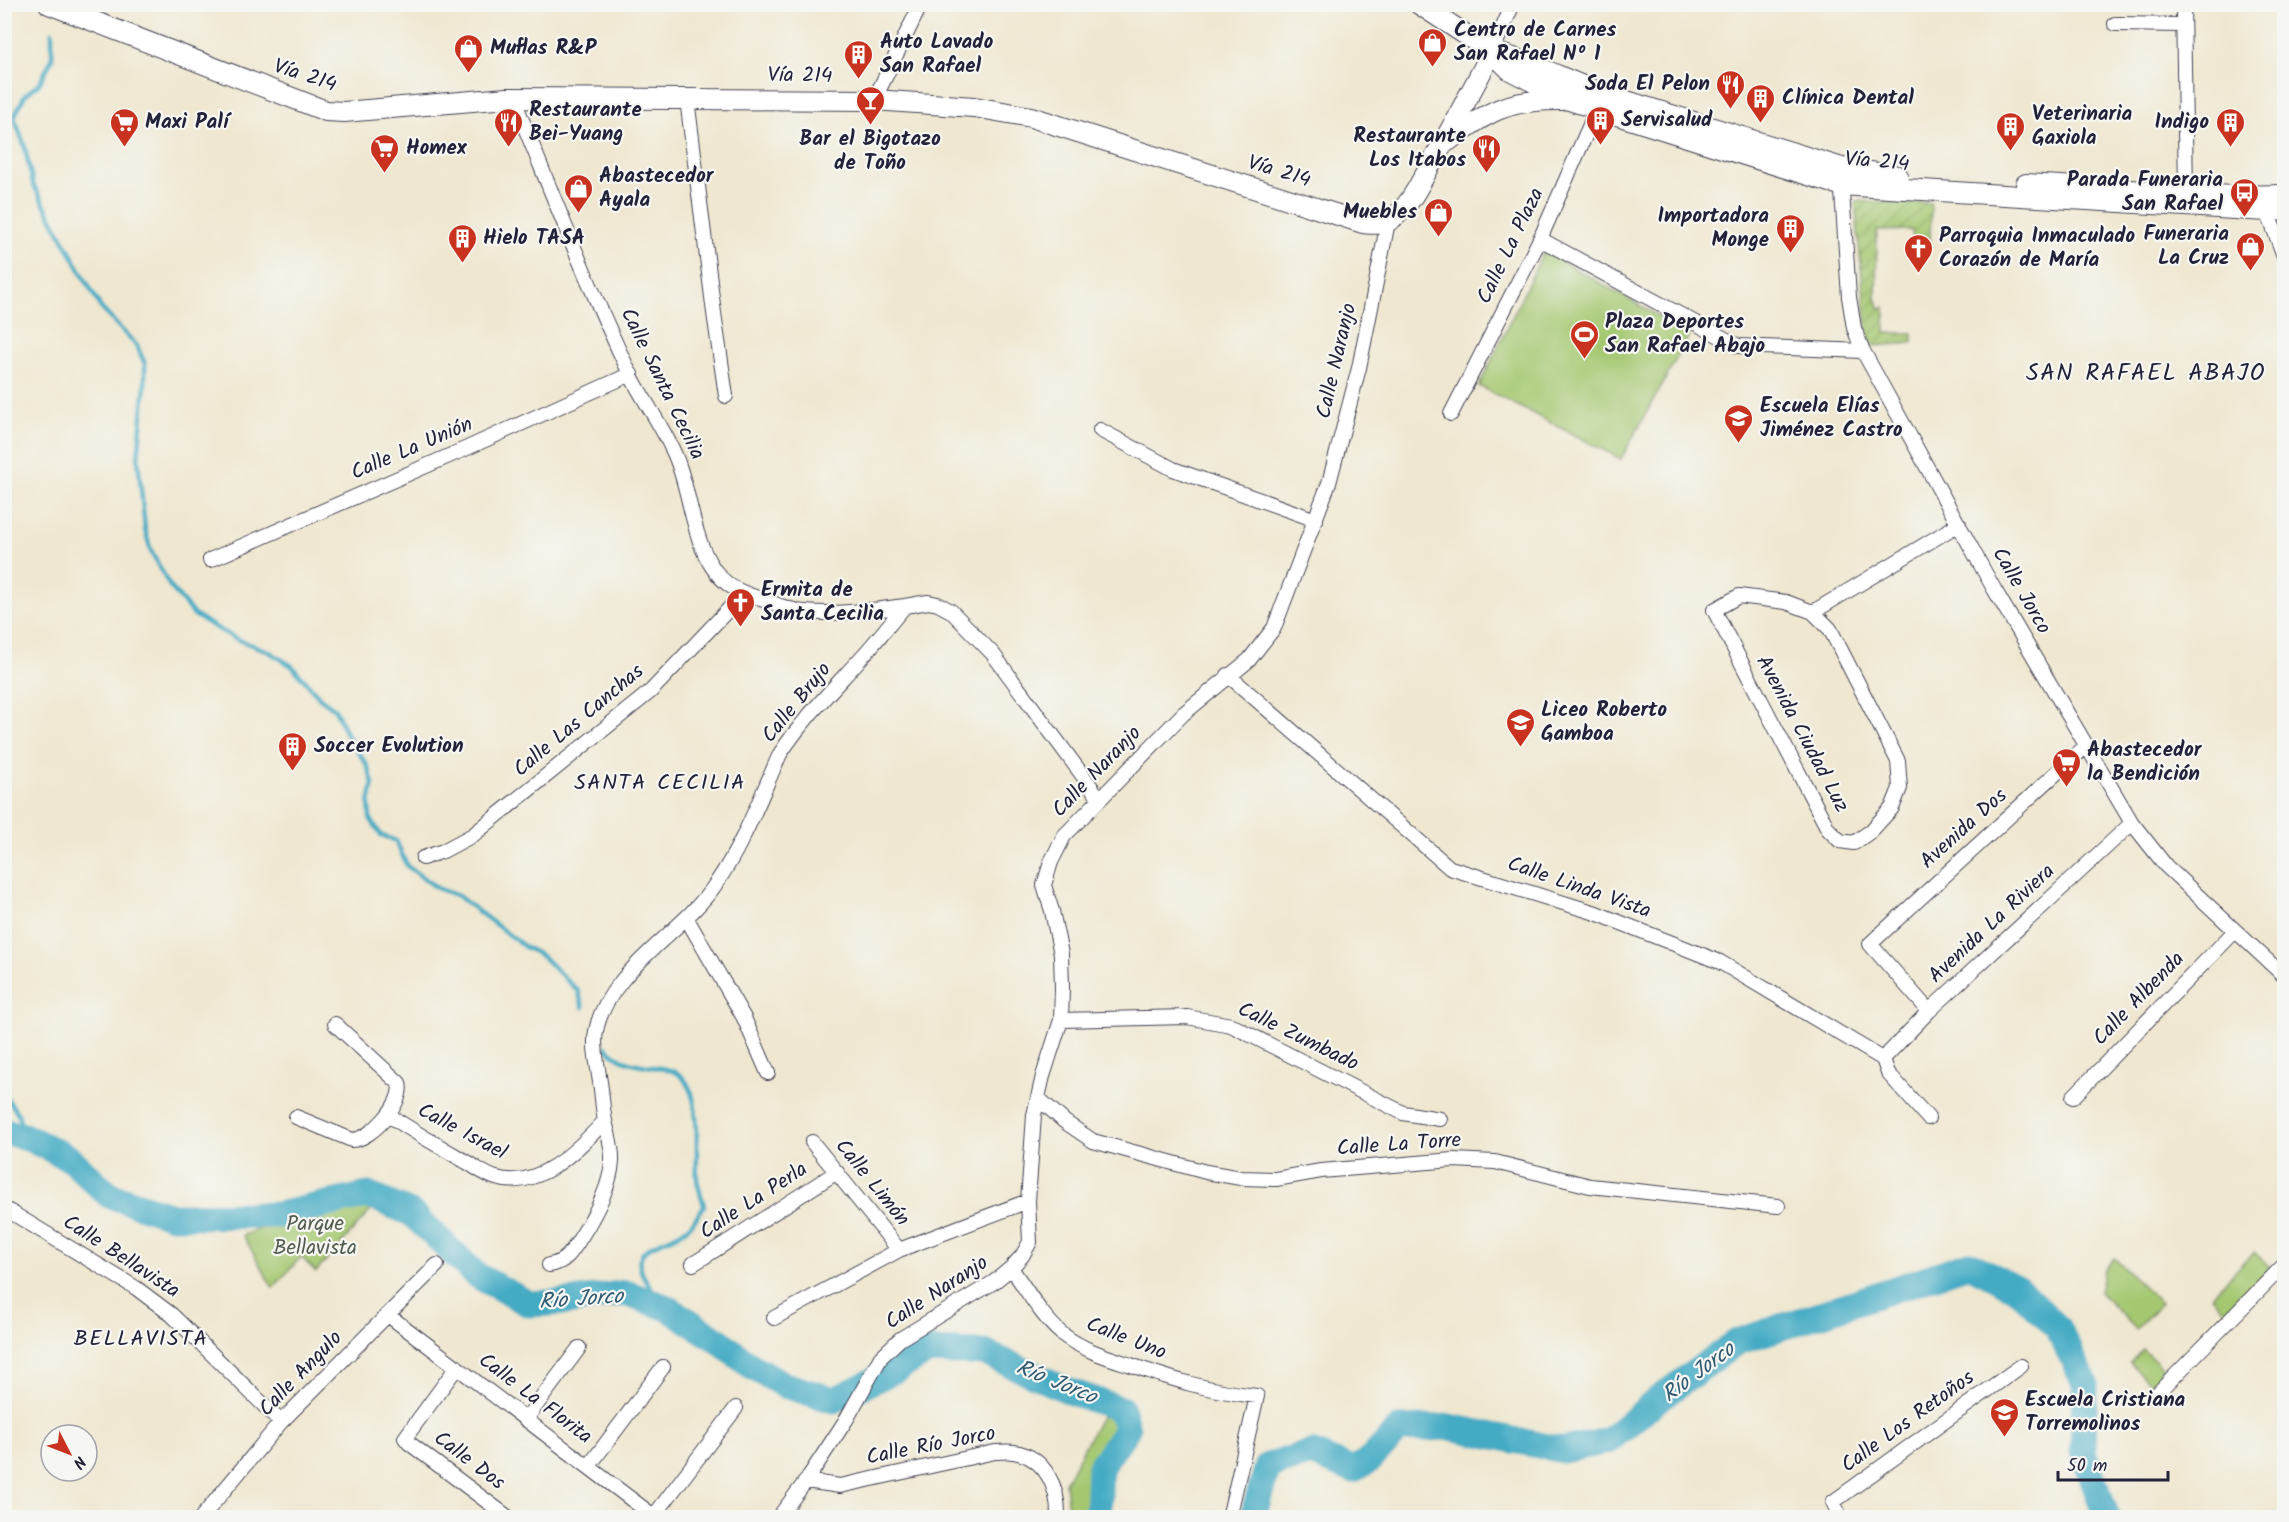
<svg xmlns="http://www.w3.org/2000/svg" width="2289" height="1522" font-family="Kalam,sans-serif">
  <defs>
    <pattern id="garden-furrows" width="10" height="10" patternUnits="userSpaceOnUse" patternTransform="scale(1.5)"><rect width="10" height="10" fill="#a4c770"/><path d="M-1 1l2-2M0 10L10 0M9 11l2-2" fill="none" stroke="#8dab62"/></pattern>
  </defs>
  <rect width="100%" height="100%" fill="#f6f6f2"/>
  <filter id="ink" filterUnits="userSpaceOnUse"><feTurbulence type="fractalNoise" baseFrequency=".0167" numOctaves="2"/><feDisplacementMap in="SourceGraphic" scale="12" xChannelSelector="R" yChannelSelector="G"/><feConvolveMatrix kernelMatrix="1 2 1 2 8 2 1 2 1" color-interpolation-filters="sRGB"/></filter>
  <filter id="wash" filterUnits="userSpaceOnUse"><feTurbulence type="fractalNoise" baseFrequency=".008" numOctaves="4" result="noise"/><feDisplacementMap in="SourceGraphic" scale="24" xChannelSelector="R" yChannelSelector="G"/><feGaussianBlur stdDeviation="1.35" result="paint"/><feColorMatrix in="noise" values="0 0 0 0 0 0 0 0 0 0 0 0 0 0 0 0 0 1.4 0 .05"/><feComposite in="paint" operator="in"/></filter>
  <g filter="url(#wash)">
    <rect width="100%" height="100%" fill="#efe7d0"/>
    <!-- park -->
    <path fill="#a4c770" stroke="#637456" stroke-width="1.5" d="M1544 251 1690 334 1621 459 1479 386Z
      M363 1202 373 1208 316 1272 301 1257 273 1288 243 1235 292 1217Z
      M2254 1252 2273 1270 2230 1316 2211 1296Z
      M2114 1258 2161 1303 2136 1329 2099 1292 2104 1270Z
      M2143 1349 2166 1371 2153 1385 2130 1363Z
      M1103 1413 1118 1423 1120 1430 1094 1464 1093 1517H1069L1065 1483Z"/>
    <!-- garden -->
    <path fill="url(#garden-furrows)" stroke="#637456" stroke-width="1.5" d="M1855 201 1931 203 1930 247H1913L1912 230 1877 231 1876 298 1880 309 1885 307V333H1913V343L1874 346 1867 333Z"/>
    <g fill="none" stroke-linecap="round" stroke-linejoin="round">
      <!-- stream -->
      <path stroke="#44abc4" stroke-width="4.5" d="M52 32V59L39 84 25 95 14 117 24 144 33 184 101 308 137 346 145 364V385L138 458 145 530 151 551 169 585 194 615 236 639 268 651 292 666 320 698 335 709 346 734 367 765 373 783 369 803 370 818 381 835 396 841 407 866 437 888 458 896 525 947 542 956 578 991 583 1007
        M606 1047C621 1066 648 1065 669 1070 706 1078 695 1151 697 1179 698 1188 702 1197 704 1206 699 1213 694 1223 687 1228 676 1238 663 1240 650 1247 623 1263 656 1293 668 1308
        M4 1094 18 1114 24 1136"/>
      <!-- river -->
      <path stroke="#44abc4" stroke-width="27" d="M4 1132 24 1136 69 1158 109 1195 172 1216 278 1215 368 1195 411 1213 476 1275 529 1304 567 1302 625 1293 668 1308 718 1340 751 1366 784 1385 834 1400 891 1372 929 1351 985 1353 1074 1393 1121 1409 1127 1429 1100 1467 1098 1518
        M1255 1518 1254 1513 1268 1466 1311 1453 1352 1470 1370 1460 1399 1429 1450 1427 1563 1450 1608 1441 1657 1400 1737 1342 1969 1264 2018 1289 2057 1327 2085 1383 2083 1452 2107 1518"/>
    </g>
  </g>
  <g filter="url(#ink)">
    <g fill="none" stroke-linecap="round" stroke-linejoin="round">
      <defs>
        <path id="street" d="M2183 4 2186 192
          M2115 24 2183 25
          M1492 52 1513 4
          M513 98C551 190 587 284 630 374 644 401 662 426 674 453 693 493 691 557 729 585 740 593 753 596 766 601 779 605 792 611 805 612 838 615 872 610 905 606
          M687 99 714 313 726 396
          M874 100 921 4
          M1841 176 1849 297 1854 328 1863 351 1994 589 2132 823 2166 866 2284 976
          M2267 211 2284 256
          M1540 239 1738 346 1863 351
          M1451 414 1540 239 1600 102
          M1100 430 1173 469 1316 520
          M210 560 465 449 631 374
          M1739 596 1786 602 1813 612 1830 629 1898 761 1900 788 1892 808 1871 831 1854 843 1840 841 1828 829 1714 610Z
          M1813 612 1959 524
          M1228 675 1450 868 1596 913 1720 962 1883 1059 1888 1073 1928 1118
          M423 858 443 851 473 835 651 691 744 593
          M687 919 744 1018 768 1073
          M1929 1011 1870 944 2087 745
          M1061 1020 1187 1017 1231 1025 1403 1113 1440 1119
          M1883 1059 1929 1011 2132 823
          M2073 1097 2234 932
          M1038 1098 1065 1122 1093 1141 1206 1172 1241 1178 1276 1179 1321 1171 1453 1160 1495 1162 1590 1186 1778 1206
          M388 1115C413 1131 438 1146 463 1160 474 1166 485 1175 496 1178 539 1191 579 1148 605 1121
          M296 1117 352 1140C371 1140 405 1102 399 1083L335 1024
          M812 1142 899 1250
          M9 1211 136 1288 172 1315 281 1422
          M693 1264 837 1172
          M549 1265C566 1263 573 1250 581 1237 595 1215 610 1188 612 1162 613 1147 608 1135 605 1121 602 1106 602 1091 599 1076 597 1061 593 1046 596 1031 607 972 682 933 715 885 743 845 760 798 780 754 803 719 832 690 860 659 876 642 890 623 905 606L928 602 938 604 951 611 993 654 1100 799
          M1011 1268C1027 1290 1041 1316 1062 1334 1081 1349 1106 1357 1128 1364 1174 1380 1208 1391 1257 1396L1229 1518
          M388 1315 656 1518
          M774 1318 899 1250 1028 1201
          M457 1367 405 1438 409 1443 509 1518
          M2155 1396 2284 1265
          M526 1419 579 1348
          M589 1466 663 1367
          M806 1481 840 1486 995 1452C1001 1452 1008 1451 1014 1452 1046 1457 1059 1489 1058 1518
          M654 1516 736 1408
          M201 1518 281 1422 437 1265
          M778 1518 806 1481 846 1420 881 1357 900 1339 994 1282 1011 1268 1022 1256 1030 1242 1028 1201 1034 1115 1043 1076 1061 1020 1062 988 1061 954 1052 911 1044 885 1051 862 1064 836 1183 714 1249 660 1274 628 1329 483 1359 368 1388 222
          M1841 1518 1833 1502 2021 1366"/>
        <path id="secondary" d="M49 4 326 111 344 112 507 98 874 100 974 107 1031 117 1363 223C1372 224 1382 225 1390 220 1408 209 1418 187 1428 169 1451 131 1471 91 1492 52
          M1419 4 1492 52 1510 70 1569 100 1840 185 2267 211 2284 210
          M1492 52C1531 61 1566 81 1604 94L1842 168 1898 176
          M1448 141C1489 110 1510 99 1563 100
          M2026 184 2232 196 2284 195"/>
      </defs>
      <!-- street casing -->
      <use href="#street" stroke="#414051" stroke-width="16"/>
      <!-- secondary casing -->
      <use href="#secondary" stroke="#414051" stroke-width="22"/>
      <!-- street -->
      <use href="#street" stroke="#fff" stroke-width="14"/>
      <!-- secondary -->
      <use href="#secondary" stroke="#fff" stroke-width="20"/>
    </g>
  </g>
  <!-- icons -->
  <defs>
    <symbol id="shop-pin" viewBox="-11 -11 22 30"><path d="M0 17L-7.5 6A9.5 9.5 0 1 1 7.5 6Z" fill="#c8321e" stroke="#f6f6f2"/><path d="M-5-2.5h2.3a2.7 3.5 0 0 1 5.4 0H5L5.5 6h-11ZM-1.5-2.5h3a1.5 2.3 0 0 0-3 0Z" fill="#fff"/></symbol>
    <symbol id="building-pin" viewBox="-11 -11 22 30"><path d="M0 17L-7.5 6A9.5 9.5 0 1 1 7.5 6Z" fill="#c8321e" stroke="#f6f6f2"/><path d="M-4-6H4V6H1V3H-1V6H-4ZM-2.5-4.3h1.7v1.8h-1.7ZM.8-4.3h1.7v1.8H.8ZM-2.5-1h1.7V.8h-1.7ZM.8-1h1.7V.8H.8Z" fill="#fff"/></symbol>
    <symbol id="restaurant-pin" viewBox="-11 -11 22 30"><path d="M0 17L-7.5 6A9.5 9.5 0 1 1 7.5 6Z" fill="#c8321e" stroke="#f6f6f2"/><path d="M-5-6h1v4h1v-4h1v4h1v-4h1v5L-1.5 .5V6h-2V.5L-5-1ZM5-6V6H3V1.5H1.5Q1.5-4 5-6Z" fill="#fff"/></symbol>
    <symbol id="bar-pin" viewBox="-11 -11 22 30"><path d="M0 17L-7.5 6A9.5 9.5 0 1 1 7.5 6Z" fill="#c8321e" stroke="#f6f6f2"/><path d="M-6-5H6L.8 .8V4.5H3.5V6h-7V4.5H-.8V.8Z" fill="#fff"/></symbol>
    <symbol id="supermarket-pin" viewBox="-11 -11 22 30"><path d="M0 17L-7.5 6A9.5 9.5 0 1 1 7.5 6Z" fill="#c8321e" stroke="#f6f6f2"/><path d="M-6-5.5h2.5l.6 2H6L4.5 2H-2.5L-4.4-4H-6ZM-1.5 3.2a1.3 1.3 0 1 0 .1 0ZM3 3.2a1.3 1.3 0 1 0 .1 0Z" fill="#fff"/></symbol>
    <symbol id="bus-pin" viewBox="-11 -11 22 30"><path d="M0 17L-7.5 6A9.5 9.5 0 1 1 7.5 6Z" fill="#c8321e" stroke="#f6f6f2"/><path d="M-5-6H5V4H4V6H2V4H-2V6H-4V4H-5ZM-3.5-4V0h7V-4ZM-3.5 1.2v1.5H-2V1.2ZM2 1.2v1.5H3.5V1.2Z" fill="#fff"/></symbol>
    <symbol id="church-pin" viewBox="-11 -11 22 30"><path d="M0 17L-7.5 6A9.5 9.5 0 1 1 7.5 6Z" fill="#c8321e" stroke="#f6f6f2"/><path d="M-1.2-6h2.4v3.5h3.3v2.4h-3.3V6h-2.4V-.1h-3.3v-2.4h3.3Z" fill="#fff"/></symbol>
    <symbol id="stadium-pin" viewBox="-11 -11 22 30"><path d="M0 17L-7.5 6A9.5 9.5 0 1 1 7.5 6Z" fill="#c8321e" stroke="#f6f6f2"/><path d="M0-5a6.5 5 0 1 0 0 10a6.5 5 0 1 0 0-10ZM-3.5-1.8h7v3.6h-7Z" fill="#fff"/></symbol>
    <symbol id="school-pin" viewBox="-11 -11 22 30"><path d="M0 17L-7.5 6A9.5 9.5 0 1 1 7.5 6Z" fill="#c8321e" stroke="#f6f6f2"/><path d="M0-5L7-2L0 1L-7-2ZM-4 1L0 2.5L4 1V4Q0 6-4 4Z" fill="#fff"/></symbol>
  </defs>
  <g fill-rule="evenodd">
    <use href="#shop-pin" x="1416" y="26" width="33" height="45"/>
    <use href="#shop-pin" x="452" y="32" width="33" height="45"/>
    <use href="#building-pin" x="842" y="38" width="33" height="45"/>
    <use href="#restaurant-pin" x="1714" y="68" width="33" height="45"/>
    <use href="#building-pin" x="1744" y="82" width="33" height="45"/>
    <use href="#bar-pin" x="854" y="84" width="33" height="45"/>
    <use href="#building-pin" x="1584" y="104" width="33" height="45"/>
    <use href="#supermarket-pin" x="108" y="106" width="33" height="45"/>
    <use href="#restaurant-pin" x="492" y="106" width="33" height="45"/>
    <use href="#building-pin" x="2214" y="106" width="33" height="45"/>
    <use href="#building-pin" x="1994" y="110" width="33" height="45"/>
    <use href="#supermarket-pin" x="368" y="132" width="33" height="45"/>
    <use href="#restaurant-pin" x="1470" y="132" width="33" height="45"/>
    <use href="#shop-pin" x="562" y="172" width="33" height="45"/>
    <use href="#bus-pin" x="2228" y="176" width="33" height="45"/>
    <use href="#shop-pin" x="1422" y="196" width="33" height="45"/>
    <use href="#building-pin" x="1774" y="212" width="33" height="45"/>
    <use href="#building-pin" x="446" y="222" width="33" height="45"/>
    <use href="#shop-pin" x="2234" y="230" width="33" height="45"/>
    <use href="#church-pin" x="1902" y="232" width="33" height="45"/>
    <use href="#stadium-pin" x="1568" y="318" width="33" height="45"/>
    <use href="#school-pin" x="1722" y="402" width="33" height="45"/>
    <use href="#church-pin" x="724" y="586" width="33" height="45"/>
    <use href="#school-pin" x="1504" y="706" width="33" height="45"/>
    <use href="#building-pin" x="276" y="730" width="33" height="45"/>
    <use href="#supermarket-pin" x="2050" y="746" width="33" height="45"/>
    <use href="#school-pin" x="1988" y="1396" width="33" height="45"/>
  </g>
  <g text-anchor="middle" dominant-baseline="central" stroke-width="4.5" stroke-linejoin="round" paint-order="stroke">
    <!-- poi labels -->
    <g font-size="21" font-weight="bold" fill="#22223b" stroke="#f6f6f2" text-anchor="start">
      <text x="1454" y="30">Centro de Carnes<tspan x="1454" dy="24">San Rafael Nº 1</tspan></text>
      <text x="880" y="42">Auto Lavado<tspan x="880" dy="24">San Rafael</tspan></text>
      <text x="490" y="48">Muflas R&amp;P</text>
      <text x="1710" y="84" text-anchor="end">Soda El Pelon</text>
      <text x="1782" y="98">Clínica Dental</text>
      <text x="529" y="110">Restaurante<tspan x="529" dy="24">Bei-Yuang</tspan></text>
      <text x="2032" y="114">Veterinaria<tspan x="2032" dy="24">Gaxiola</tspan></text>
      <text x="1621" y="120">Servisalud</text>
      <text x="145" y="122">Maxi Palí</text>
      <text x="2209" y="122" text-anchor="end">Indigo</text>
      <text x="1466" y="136" text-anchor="end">Restaurante<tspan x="1466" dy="24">Los Itabos</tspan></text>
      <text x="870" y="139" text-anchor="middle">Bar el Bigotazo<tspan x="870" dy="24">de Toño</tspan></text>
      <text x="406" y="148">Homex</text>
      <text x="599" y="176">Abastecedor<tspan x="599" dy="24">Ayala</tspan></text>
      <text x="2223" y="180" text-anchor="end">Parada Funeraria<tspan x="2223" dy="24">San Rafael</tspan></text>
      <text x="1417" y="212" text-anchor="end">Muebles</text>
      <text x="1769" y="216" text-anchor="end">Importadora<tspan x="1769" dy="24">Monge</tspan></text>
      <text x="2229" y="234" text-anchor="end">Funeraria<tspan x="2229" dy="24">La Cruz</tspan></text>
      <text x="1939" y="236">Parroquia Inmaculado<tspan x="1939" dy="24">Corazón de María</tspan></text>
      <text x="483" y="238">Hielo TASA</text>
      <text x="1605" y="322">Plaza Deportes<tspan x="1605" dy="24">San Rafael Abajo</tspan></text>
      <text x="1760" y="406">Escuela Elías<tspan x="1760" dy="24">Jiménez Castro</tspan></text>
      <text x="761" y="590">Ermita de<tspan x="761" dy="24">Santa Cecilia</tspan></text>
      <text x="1541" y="710">Liceo Roberto<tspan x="1541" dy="24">Gamboa</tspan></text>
      <text x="314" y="746">Soccer Evolution</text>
      <text x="2087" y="750">Abastecedor<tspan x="2087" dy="24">la Bendición</tspan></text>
      <text x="2025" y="1400">Escuela Cristiana<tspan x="2025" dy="24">Torremolinos</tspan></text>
    </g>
    <!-- street labels -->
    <g font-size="21" fill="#22223b" stroke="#f6f6f2">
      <text transform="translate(305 76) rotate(18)">Vía 214</text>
      <text transform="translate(800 76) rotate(1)">Vía 214</text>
      <text transform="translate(1877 162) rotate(5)">Vía 214</text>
      <text transform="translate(1279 172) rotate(17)">Vía 214</text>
      <text transform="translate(1511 246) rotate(-64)">Calle La Plaza</text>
      <text transform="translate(1337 361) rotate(-77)">Calle Naranjo</text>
      <text transform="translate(662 384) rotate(64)">Calle Santa Cecilia</text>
      <text transform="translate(412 449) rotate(-23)">Calle La Unión</text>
      <text transform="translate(2021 591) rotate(60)">Calle Jorco</text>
      <text transform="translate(797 703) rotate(-51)">Calle Brujo</text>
      <text transform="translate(579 721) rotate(-40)">Calle Las Canchas</text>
      <text transform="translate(1802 734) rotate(62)">Avenida Ciudad Luz</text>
      <text transform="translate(1097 772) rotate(-46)">Calle Naranjo</text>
      <text transform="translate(1964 829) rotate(-42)">Avenida Dos</text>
      <text transform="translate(1579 888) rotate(19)">Calle Linda Vista</text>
      <text transform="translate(1992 924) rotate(-43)">Avenida La Riviera</text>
      <text transform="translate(2139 999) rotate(-46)">Calle Albenda</text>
      <text transform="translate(1298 1037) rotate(26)">Calle Zumbado</text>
      <text transform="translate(462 1132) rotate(28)">Calle Israel</text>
      <text transform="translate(1399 1145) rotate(-4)">Calle La Torre</text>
      <text transform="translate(872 1183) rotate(51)">Calle Limón</text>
      <text transform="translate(754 1201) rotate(-33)">Calle La Perla</text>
      <text transform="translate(121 1257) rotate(33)">Calle Bellavista</text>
      <text transform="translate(937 1293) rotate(-33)">Calle Naranjo</text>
      <text transform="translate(1126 1339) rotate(21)">Calle Uno</text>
      <text transform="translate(301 1374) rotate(-46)">Calle Angulo</text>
      <text transform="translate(535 1399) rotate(37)">Calle La Florita</text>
      <text transform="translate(1908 1422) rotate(-36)">Calle Los Retoños</text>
      <text transform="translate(931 1446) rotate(-11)">Calle Río Jorco</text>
      <text transform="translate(469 1461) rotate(37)">Calle Dos</text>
    </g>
    <!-- park labels -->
    <g font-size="21" fill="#505c4e" stroke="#f6f6f2">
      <text x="315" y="1224">Parque<tspan x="315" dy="24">Bellavista</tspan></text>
    </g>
    <!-- neighbourhood labels -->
    <g font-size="22" letter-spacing="1.5" fill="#22223b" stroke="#f6f6f2">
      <text x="660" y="783">SANTA CECILIA</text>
      <text x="141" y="1339">BELLAVISTA</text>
    </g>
    <!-- water labels -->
    <g font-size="22" font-style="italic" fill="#305972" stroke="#f6f6f2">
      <text transform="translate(581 1300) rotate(-4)">Río Jorco</text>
      <text transform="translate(1699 1373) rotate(-37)">Río Jorco</text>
      <text transform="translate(1056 1383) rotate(22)">Río Jorco</text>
    </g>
    <!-- quarter labels -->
    <g font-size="24" letter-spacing="1.5" fill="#22223b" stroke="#f6f6f2">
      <text x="2146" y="373">SAN RAFAEL ABAJO</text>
    </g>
  </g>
  <!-- margin -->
  <rect width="2289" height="1522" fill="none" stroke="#f6f6f2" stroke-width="24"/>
  <!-- north arrow -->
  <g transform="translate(69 1453) rotate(132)"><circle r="28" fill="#f6f6f2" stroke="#a1a1a9" stroke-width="1.5"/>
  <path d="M0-4.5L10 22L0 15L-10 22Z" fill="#c8321e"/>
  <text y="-9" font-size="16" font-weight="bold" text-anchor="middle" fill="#22223b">N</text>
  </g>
  <!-- scale -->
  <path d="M2058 1471v9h110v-9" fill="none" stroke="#22223b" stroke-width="3"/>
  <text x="2067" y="1471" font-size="18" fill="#22223b" stroke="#f6f6f2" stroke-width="4.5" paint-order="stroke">50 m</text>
</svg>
